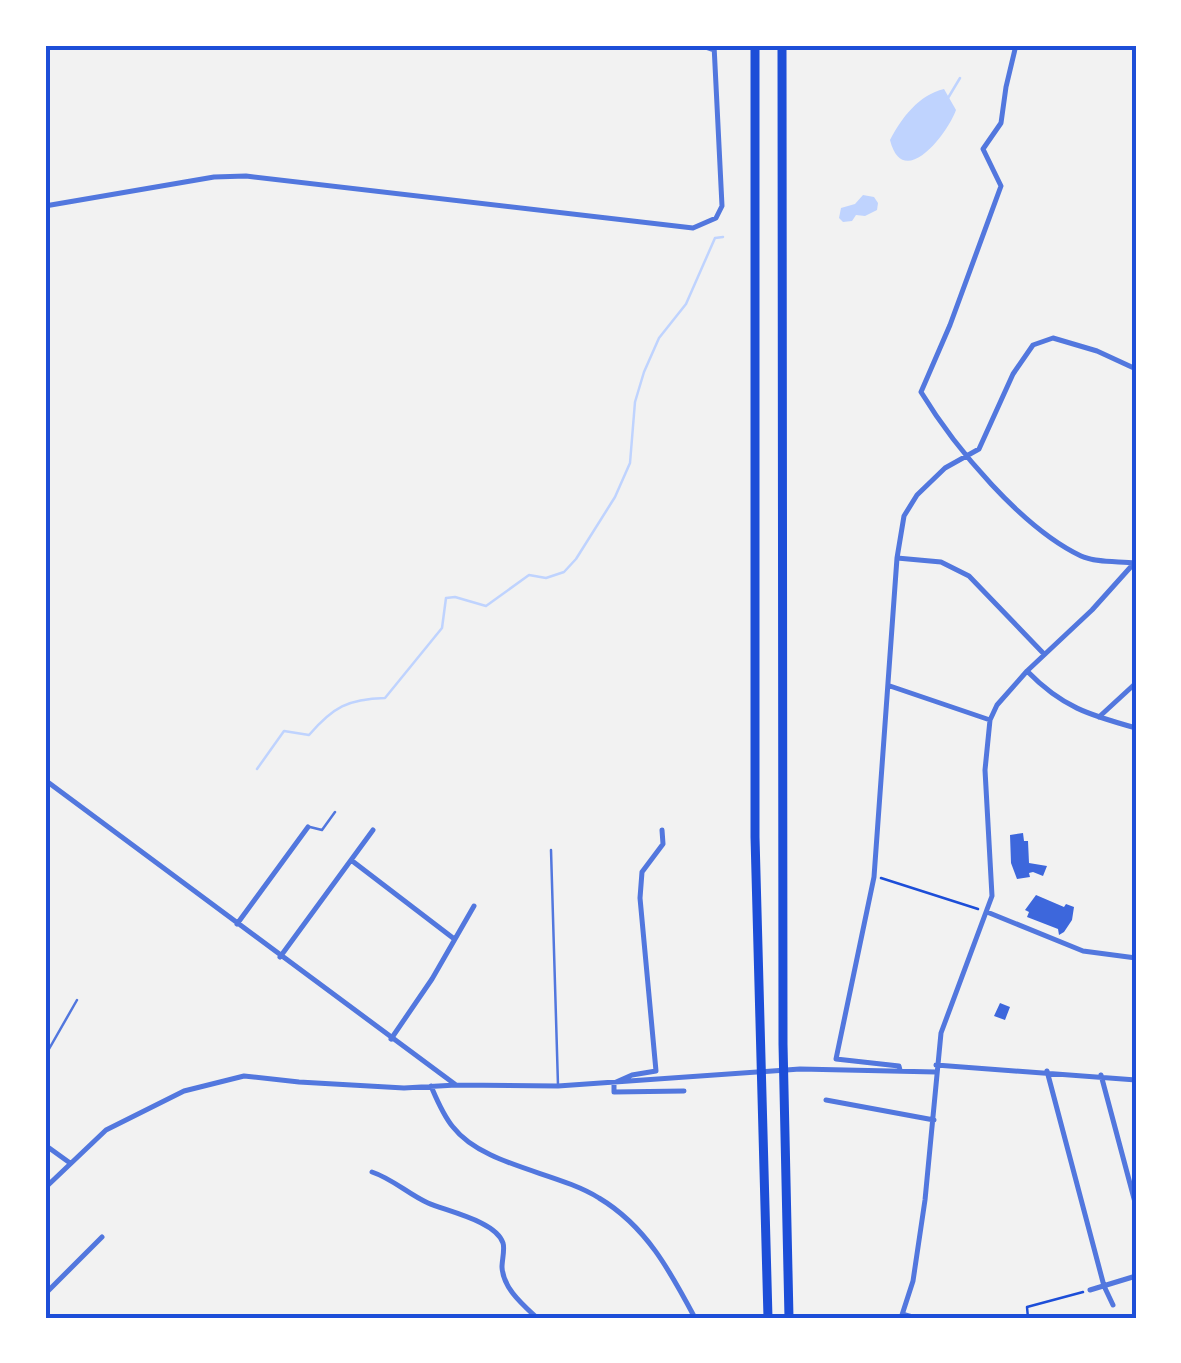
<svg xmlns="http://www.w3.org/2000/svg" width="1181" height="1363" font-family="Barlow,sans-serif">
  <rect width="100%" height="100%" fill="#f2f2f2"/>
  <!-- water -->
  <path fill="#bfd3fe" d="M944 89 956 110C948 133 903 192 890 140 902 117 919 95 944 89Z
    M863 195 874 197 878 203 877 210 865 216 856 215 852 221 843 222 839 218 841 208 855 204Z"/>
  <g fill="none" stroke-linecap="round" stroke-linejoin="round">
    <!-- stream -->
    <path stroke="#bfd3fe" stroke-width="2.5" d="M948 98 960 78
      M257 769 284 731 309 735C333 707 348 699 385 698L442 628 446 598 455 597 486 606 529 575 546 578 564 572 576 559 615 497 630 463 635 402 644 372 659 338 686 304 715 238 723 237"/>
  </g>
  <!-- building -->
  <path fill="#3d67dc" d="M1023 833 1024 841H1028L1029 863 1047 866 1043 876 1033 872 1029 873 1030 877 1017 879 1011 863 1010 835Z
    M1036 895 1064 907 1066 904 1074 907 1072 920 1064 932 1059 935 1058 929 1027 917 1029 912 1025 910Z
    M1000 1003 1010 1007 1005 1020 994 1016Z"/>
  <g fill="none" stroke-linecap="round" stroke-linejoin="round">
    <!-- path -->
    <path stroke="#1d4ed8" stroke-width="2.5" d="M881 878 978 909
      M1028 1318 1027 1307 1083 1292"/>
    <!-- service -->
    <path stroke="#5277de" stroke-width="2.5" d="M310 827 322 830 335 812
      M551 850 558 1085
      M45 1056 77 1000
      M903 1313 921 1318"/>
    <!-- minor -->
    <path stroke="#5277de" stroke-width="5" d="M699 45 714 50
      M1016 45 1006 87 1001 123 983 149 1001 186 950 325 921 392C955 448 1022 528 1081 556 1096 563 1119 561 1135 563
      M45 206 214 177 246 176 693 228 716 218 722 206 714 45
      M897 558 941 562 969 576 1044 654
      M1027 671C1062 707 1089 715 1136 728
      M890 686 990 720
      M1099 717 1136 683
      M45 780 456 1085
      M662 830 663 844 642 872 640 898 656 1071 632 1075 614 1083V1092L684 1091
      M351 860 453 938
      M987 912 1083 951 1136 958
      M237 924 308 827
      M280 957 373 830
      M391 1039 432 979 474 906
      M936 1065 1136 1080
      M900 1070 899 1066 836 1059 874 877 897 558 904 516 917 495 945 468 979 449 1013 374 1033 345 1053 338 1097 351 1136 369
      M1047 1071 1104 1286 1113 1305
      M1101 1075 1136 1206
      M431 1086C437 1100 443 1115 453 1127 483 1166 558 1172 599 1198 646 1226 670 1271 695 1318
      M826 1100 934 1120
      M45 1145 70 1163
      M372 1172C393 1179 408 1194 428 1203 446 1211 496 1221 503 1243 505 1249 502 1260 502 1267 503 1288 522 1304 537 1318
      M45 1188 106 1130 184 1091 244 1076 299 1082 404 1088 456 1085 558 1086 800 1069 936 1072
      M1090 1290 1136 1276
      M45 1294 102 1237
      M901 1318 913 1281 925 1200 941 1033 992 896 985 770 990 720 997 705 1027 671 1092 610 1136 561"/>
    <!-- secondary -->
    <path stroke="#1d4ed8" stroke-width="6" d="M862 45H874"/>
    <!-- motorway -->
    <path stroke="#1d4ed8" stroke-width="9" d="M755 45V837L768 1318
      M782 45 783 1044 789 1318"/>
  </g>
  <!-- border -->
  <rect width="1181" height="1363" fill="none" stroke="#ffffff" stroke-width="95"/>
  <rect x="48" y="48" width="1086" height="1268" fill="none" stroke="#1d4ed8" stroke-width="4"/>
</svg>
